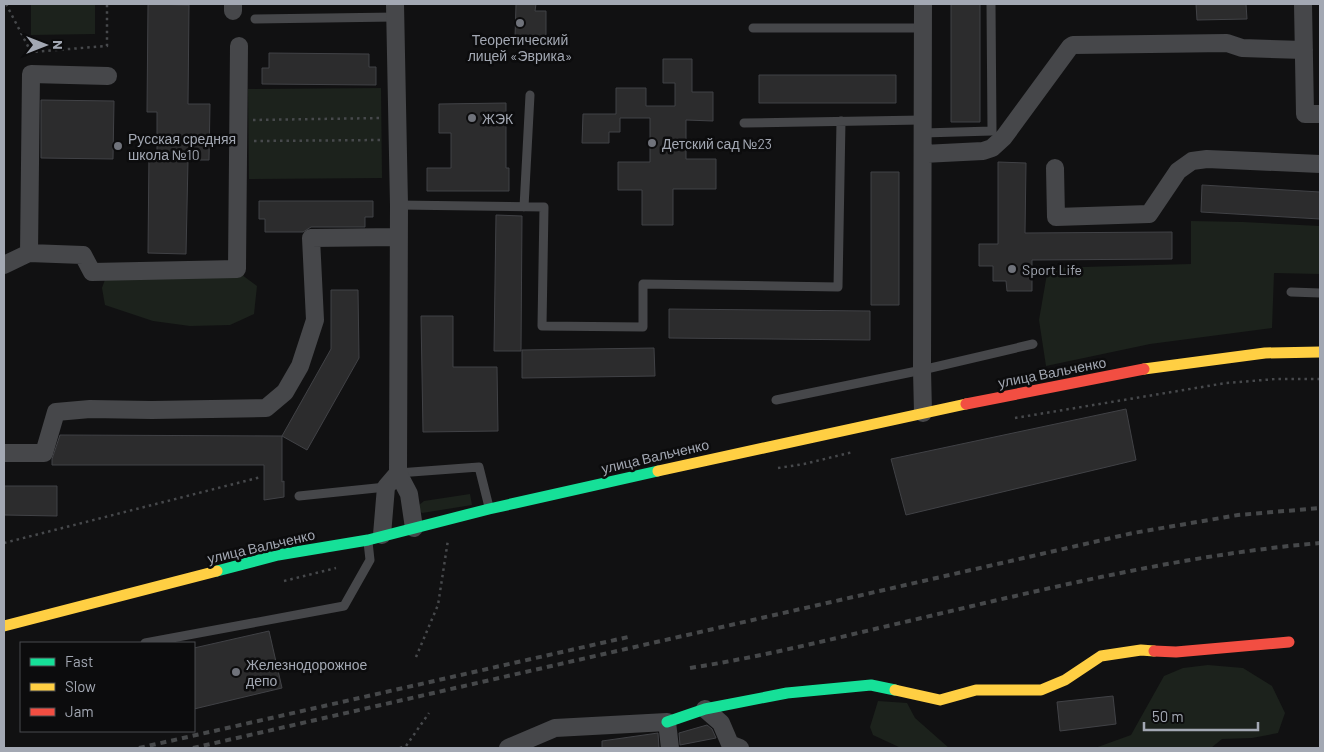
<svg xmlns="http://www.w3.org/2000/svg" width="1324" height="752" font-family="Barlow,sans-serif">
  <rect width="100%" height="100%" fill="#111112"/>
  <!-- green -->
  <path fill="#1c221c" d="M31 4H95V34L31 35Z
    M381 88 382 178 249 179 248 89Z
    M1191 221 1243 222 1320 226V274L1274 273 1272 328 1150 344 1046 366 1039 320 1048 268 1191 264Z
    M238 272 257 286 254 314 230 325 190 326 153 321 105 305 102 288 107 274Z
    M470 494 472 505 422 513 420 511 419 505 424 501Z
    M1208 665 1243 668 1272 686 1285 713 1278 733 1252 738 1222 739 1211 748H1095L1131 735 1164 676 1183 668Z
    M878 701 907 703 915 718 949 748H901L873 735 870 727Z"/>
  <!-- building -->
  <path fill="#2c2c2d" stroke="#414246" d="M148 4 189 5 188 104H210L209 160H188L186 254 148 253 149 152H157V112H147Z
    M516 4H536L535 11H546V38H515Z
    M951 4H980V122H951Z
    M1196 4H1246L1247 19 1197 20Z
    M269 53 369 54V67H376V85L262 84V68H269Z
    M663 59H692V92H713V121L686 120V159H716V189H673V225H642V190H618V162H650V118H620V132H609V143H582L583 114H616V88H646V106H675V83H663Z
    M759 75H896V103H759Z
    M41 100 114 101 113 159 41 158Z
    M506 103V168H509V191H427V168H451V133H439V104Z
    M998 162 1026 163 1025 233 1172 232V259L1032 260V291H1007L1006 281H993V266H979V244H998Z
    M871 172H899V305H871Z
    M1202 185 1320 192V219L1201 212Z
    M259 201H373V217H365V227H311L303 232H265V219H259Z
    M496 215 522 216 521 351H494Z
    M331 290H358L359 358 307 450 282 436 331 349Z
    M669 309 870 311V340L669 338Z
    M421 316H453V367H497L498 431 423 432Z
    M654 348 655 376 522 378V350Z
    M1126 409 1136 460 906 515 891 459Z
    M60 435 282 436V482L284 481V497L264 500V465H52V459Z
    M4 486H57V516L4 515Z
    M269 631 282 688 194 709V648Z
    M1113 696 1116 724 1060 731 1057 702Z
    M707 725 712 729 716 738 680 745 679 733Z
    M658 733 659 748H602V741Z"/>
  <g fill="none" stroke-linecap="round" stroke-linejoin="round">
    <!-- path -->
    <path stroke="#47494c" stroke-width="2.5" stroke-dasharray="2.5 4" stroke-linecap="butt" d="M6 4 31 52 107 46V4
      M253 120 383 118
      M254 141 383 140
      M1015 418 1226 383 1276 379H1320
      M778 468 804 464 853 452
      M4 543 261 477
      M284 581 336 568
      M416 657 438 605 448 540
      M400 748 406 746 429 713"/>
    <!-- lane -->
    <path stroke="#46474a" stroke-width="9" d="M255 19 396 17
      M753 28H923
      M744 123 922 120
      M923 133 992 131 991 4
      M399 205 544 207 542 326 643 327V284L838 287 841 121
      M524 207 530 95
      M1291 292 1320 293
      M776 400 922 370 1033 344
      M398 473 479 467 489 507
      M299 496 386 487
      M145 643 344 606 370 560 368 542"/>
    <!-- street -->
    <path stroke="#46474a" stroke-width="18" d="M395 4 399 205 398 473 409 494 414 528
      M923 4 922 370 923 413
      M1303 4 1305 114H1320
      M233 11V4
      M923 154 983 151 992 148 1004 137 1070 47 1073 45 1227 43 1242 48 1304 50
      M1055 168 1056 217 1149 214 1178 171 1192 161 1207 159 1320 164
      M29 253 31 74 108 76
      M4 265 29 253 83 255 92 272 237 269 239 46
      M4 453H44L56 412 90 409 152 410 266 408 285 392 300 366 315 320 311 238 398 237
      M382 535 386 487 398 473
      M705 709 721 723 730 744 740 748
      M508 748 555 728 667 722 670 748"/>
    <!-- fast -->
    <path stroke="#16e098" stroke-width="11" d="M217 571 278 555 368 540 489 509 658 471
      M667 722 705 709 787 693 871 685 895 690"/>
    <!-- slow -->
    <path stroke="#ffcf43" stroke-width="11" d="M1144 369 1265 353 1320 352
      M658 471 966 404
      M4 626 217 571
      M895 690 940 700 976 690H1041L1065 680 1101 656 1141 650 1154 651"/>
    <!-- jam -->
    <path stroke="#f24e42" stroke-width="11" d="M966 404 1144 369
      M1154 651 1176 652 1289 642"/>
    <!-- rail -->
    <path stroke="#46484a" stroke-width="4" stroke-dasharray="6 5" stroke-linecap="butt" d="M690 668C754 658 816 643 879 628 1025 594 1170 556 1320 543
      M139 748 628 637
      M193 748 1133 533 1238 515 1320 508"/>
  </g>
  <!-- markers -->
  <g fill="#70737b" stroke="#0c0c0d" stroke-width="2">
    <circle cx="520" cy="23" r="5"/>
    <circle cx="472" cy="118" r="5"/>
    <circle cx="652" cy="143" r="5"/>
    <circle cx="118" cy="146" r="5"/>
    <circle cx="1012" cy="269" r="5"/>
    <circle cx="236" cy="672" r="5"/>
  </g>
  <g text-anchor="middle" dominant-baseline="central" stroke-width="5" stroke-linejoin="round" paint-order="stroke">
    <!-- poi labels -->
    <g font-size="14" fill="#a3a8b3" stroke="#0c0c0d" text-anchor="start">
      <text x="520" y="39" text-anchor="middle">Теоретический<tspan x="520" dy="16">лицей «Эврика»</tspan></text>
      <text x="482" y="118">ЖЭК</text>
      <text x="128" y="138">Русская средняя<tspan x="128" dy="16">школа №10</tspan></text>
      <text x="662" y="143">Детский сад №23</text>
      <text x="1022" y="269">Sport Life</text>
      <text x="246" y="664">Железнодорожное<tspan x="246" dy="16">депо</tspan></text>
    </g>
    <!-- street labels -->
    <g font-size="14" fill="#a3a8b3" stroke="#0c0c0d">
      <text transform="translate(1052 372) rotate(-11)">улица Вальченко</text>
      <text transform="translate(655 456) rotate(-13)">улица Вальченко</text>
      <text transform="translate(261 546) rotate(-13)">улица Вальченко</text>
    </g>
  </g>
  <!-- border -->
  <rect width="1324" height="752" fill="none" stroke="#a3a8b3" stroke-width="10"/>
  <!-- legend -->
  <rect x="20" y="642" width="175" height="90" fill="#0c0c0d" stroke="#484a4f"/>
  <rect x="30" y="658" width="25" height="8" fill="#16e098" stroke="#484a4f"/>
  <text x="65" y="667" font-size="15" fill="#a3a8b3">Fast</text>
  <rect x="30" y="683" width="25" height="8" fill="#ffcf43" stroke="#484a4f"/>
  <text x="65" y="692" font-size="15" fill="#a3a8b3">Slow</text>
  <rect x="30" y="708" width="25" height="8" fill="#f24e42" stroke="#484a4f"/>
  <text x="65" y="717" font-size="15" fill="#a3a8b3">Jam</text>
  <!-- north arrow -->
  <g transform="translate(45 45) rotate(90)" stroke="#0c0c0d" stroke-width="4" paint-order="stroke">
  <path d="M0-4L9 19L0 12L-9 19Z" fill="#a3a8b3"/>
  <text y="-8" font-size="14" font-weight="bold" text-anchor="middle" fill="#a3a8b3">N</text>
  </g>
  <!-- scale -->
  <path d="M1144 722v8h114v-8" fill="none" stroke="#a3a8b3" stroke-width="2.5"/>
  <text x="1152" y="722" font-size="15" fill="#a3a8b3" stroke="#0c0c0d" stroke-width="4" paint-order="stroke">50 m</text>
</svg>
